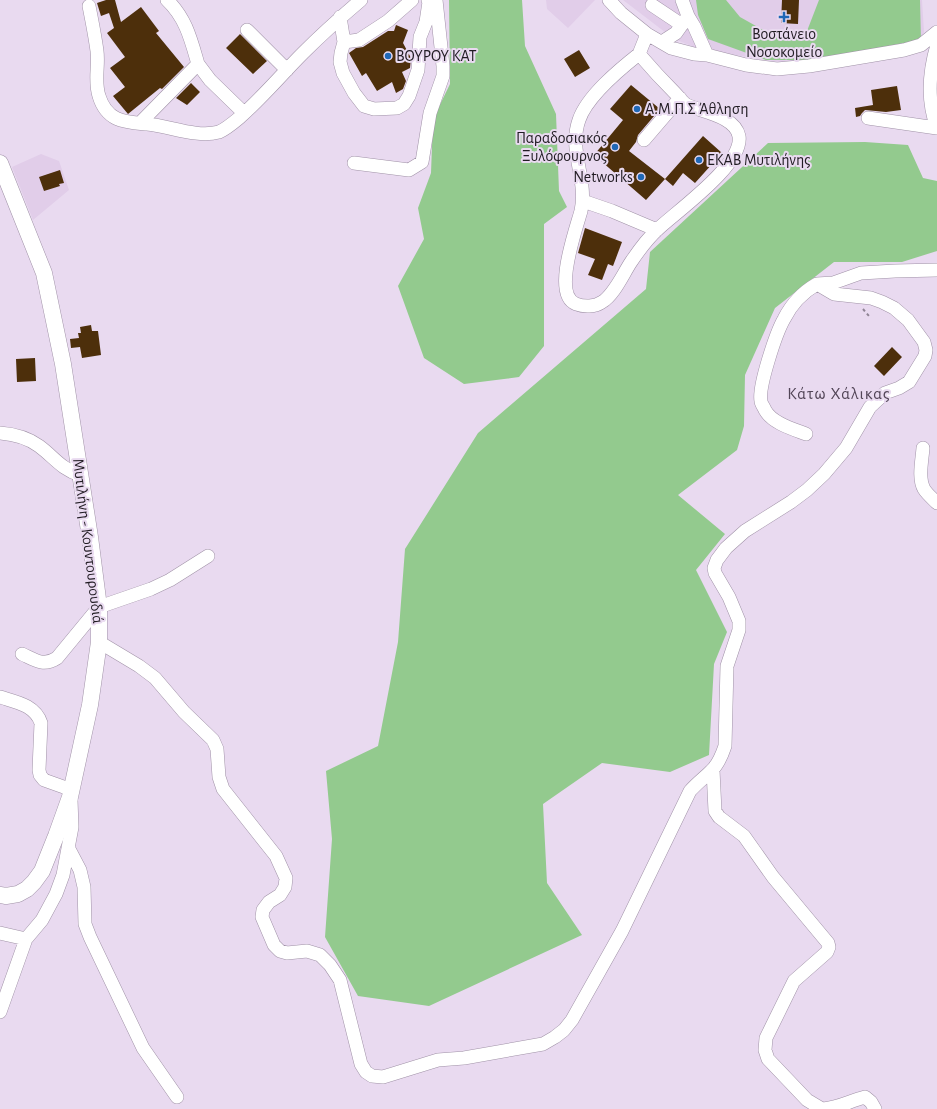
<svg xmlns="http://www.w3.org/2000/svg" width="937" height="1109" font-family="'Alegreya Sans',sans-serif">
  <rect width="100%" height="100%" fill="#e9daf0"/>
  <!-- built -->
  <path fill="#e1cde9" d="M546 0H595L568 28 547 9Z
    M623 0H922L924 32 921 40 812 60 783 62 766 60 699 49 674 39Z
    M41 154 59 161 69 190 33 220 12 167Z"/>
  <!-- green -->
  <path fill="#93ca8e" d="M449 0H522L525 46 556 114 559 191 567 207 544 224V346L519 377 464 384 424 358 398 286 424 239 418 208 431 173 433 119 450 84Z
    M696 0H726L740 17 774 36 807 31 819 0H920L921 40 812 60H766L708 39 698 15Z
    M865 142 908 145 923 178 937 181V251L902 262H834L775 308 745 375 744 426 737 450 678 495 725 534 696 570 727 632 714 664 709 755 670 772 602 763 543 804 547 883 582 935 429 1006 358 996 325 937 332 839 326 771 378 746 398 642 405 549 478 433 646 289 650 252 768 143Z"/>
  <!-- building -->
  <path fill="#4d2f0b" d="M106 0H115L121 22 141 7 159 31 156 33 184 67 162 89 160 88 128 114 113 96 125 87 110 68 125 57 107 33 114 28 109 13 101 16 97 3Z
    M782 0H799L798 24 781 23Z
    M396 25 408 30 403 43 411 58 410 68 402 72 406 81 403 89 396 93 392 82 377 91 366 73 362 76 349 53 356 48 363 47 388 31H394Z
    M240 34 267 61 253 74 226 48Z
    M579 50 590 68 575 77 564 59Z
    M191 83 200 92 187 105 176 98Z
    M631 85 660 109 638 135 636 142 629 151 665 179 646 200 594 155 623 120 610 109Z
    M897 86 901 110 886 112 865 110 862 113 860 116 856 117 855 108 873 105 871 90Z
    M703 136 722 153 695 183 683 173 673 186 665 179Z
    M60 170 64 183 59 184 60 186 44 191 39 177Z
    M585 228 622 242 613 266 608 264 602 280 588 275 595 259 578 253Z
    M91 325 92 331H98L101 355 82 358 80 347 71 348 70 339 79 338 78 333H81L80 327Z
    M892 347 902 357 884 376 874 366Z
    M35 358 36 381 17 382 16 359Z"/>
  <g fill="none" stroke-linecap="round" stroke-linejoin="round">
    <defs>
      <path id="minor" d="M167 0C186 18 191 40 198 64
        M609 0 621 13 647 34 671 48 694 54 707 55 746 65 777 69 809 66 904 50 921 45 937 32
        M682 0 688 16 694 26 707 55
        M652 5 682 25
        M89 6C92 21 95 36 97 51 99 66 94 81 99 96 107 122 125 122 147 124 170 126 196 138 219 132 226 129 233 123 239 118 262 98 281 75 303 53 321 35 341 17 361 0
        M340 17 344 42 341 53 340 62 343 73 354 93 364 106 374 109 397 108 404 104 409 96 418 70 420 37 426 22 429 2 428 0
        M247 30 287 70
        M344 42 359 40 388 21 412 0
        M662 42 676 33 688 16
        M937 45C929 72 927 101 937 128
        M639 54C620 69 587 96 579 120 568 151 588 179 581 211 576 229 552 295 576 304 584 307 595 307 602 302 614 295 623 274 631 262 639 250 647 239 658 229 677 211 744 164 739 136 735 116 702 112 687 105 683 103 679 97 675 93 663 81 651 68 639 54L647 34
        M868 118 937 128
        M140 123 198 64 210 80 244 113
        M644 140 680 98
        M354 163 409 170 422 162 430 113 443 76V66L436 0
        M583 201 612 211 657 230
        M0 433C13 434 28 438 39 446 54 457 61 469 80 475
        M806 434C793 429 772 423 765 410 764 407 761 404 761 401 758 387 776 333 784 319 791 305 803 292 817 284
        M923 448C922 461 918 478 924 489 927 494 933 499 937 503
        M99 642 139 666 155 678 184 712 213 740 217 749 219 777 223 789 276 856 286 878 285 887 280 895 269 902 263 910 262 917 274 945 280 951 287 953 307 951 320 955 330 965 340 980 361 1064 366 1072 372 1076 383 1077 438 1060 464 1058 543 1044 555 1037 564 1030 572 1020 622 931 690 791C697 783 704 778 711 771 718 765 722 755 725 746L727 666 739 630V621L729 597 715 573 714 568 717 560 726 548 745 531 791 502 807 490 824 474 846 448 870 407 885 393 899 388 909 382 925 356 926 350 924 342 908 320 894 308 882 302 871 298 834 294 817 284 833 283 861 273 895 271 937 270
        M22 654C35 660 43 667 57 658L99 607 151 589 170 580 208 556
        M0 697C16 702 35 705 41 723L39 770 40 775 44 780 72 790
        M713 770 715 811 719 817 744 836 773 877 828 943 829 947 827 952 794 981 766 1038 765 1050 768 1059 807 1100 822 1109
        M69 849 80 870 84 887 85 924 90 937 143 1048 177 1097
        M0 933 26 939
        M0 1012 26 939 42 920 56 894 63 875 72 827 71 800
        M823 1109C838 1108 850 1101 865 1097L871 1102 875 1109"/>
      <path id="major" d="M0 163 44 273 63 364 90 537 99 607V642L90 705 70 797 56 836 42 871 34 882 27 889 18 894 6 896 0 895"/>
    </defs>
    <!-- minor casing -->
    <use href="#minor" stroke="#a092a7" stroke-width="14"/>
    <!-- major casing -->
    <use href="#major" stroke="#a092a7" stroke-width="17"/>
    <!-- path -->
    <path stroke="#8f8494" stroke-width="2" stroke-dasharray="3 3" stroke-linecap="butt" d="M863 309 869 316"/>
    <!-- minor -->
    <use href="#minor" stroke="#fff" stroke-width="13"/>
    <!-- major -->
    <use href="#major" stroke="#fff" stroke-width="16"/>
  </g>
  <!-- markers -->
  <g fill="#1f68b7" stroke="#e9daf0" stroke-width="1.5">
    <path d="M782 11h4v4h4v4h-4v4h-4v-4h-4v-4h4z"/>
    <circle cx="388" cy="56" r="4"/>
    <circle cx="637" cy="109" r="4"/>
    <circle cx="615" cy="147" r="4"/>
    <circle cx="699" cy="160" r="4"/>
    <circle cx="641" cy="177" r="4"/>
  </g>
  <g text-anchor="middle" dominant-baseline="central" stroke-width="4" stroke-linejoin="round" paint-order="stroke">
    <!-- poi labels -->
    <g font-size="16" fill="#211c23" stroke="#e9daf0" text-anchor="start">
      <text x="784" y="34" text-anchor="middle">Βοστάνειο<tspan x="784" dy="18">Νοσοκομείο</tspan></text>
      <text x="396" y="56">ΒΟΥΡΟΥ ΚΑΤ</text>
      <text x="645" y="109">Α.Μ.Π.Σ Άθληση</text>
      <text x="607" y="138" text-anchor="end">Παραδοσιακός<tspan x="607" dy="18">Ξυλόφουρνος</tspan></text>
      <text x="707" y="160">ΕΚΑΒ Μυτιλήνης</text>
      <text x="633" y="177" text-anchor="end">Networks</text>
    </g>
    <!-- street labels -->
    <g font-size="16" fill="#211c23" stroke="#e9daf0">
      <text transform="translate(88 541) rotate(83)">Μυτιλήνη - Κουντουρουδιά</text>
    </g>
    <!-- neighbourhood labels -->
    <g font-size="17" letter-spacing="1" fill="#524557" stroke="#e9daf0">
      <text x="839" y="393">Κάτω Χάλικας</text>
    </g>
  </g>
</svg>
